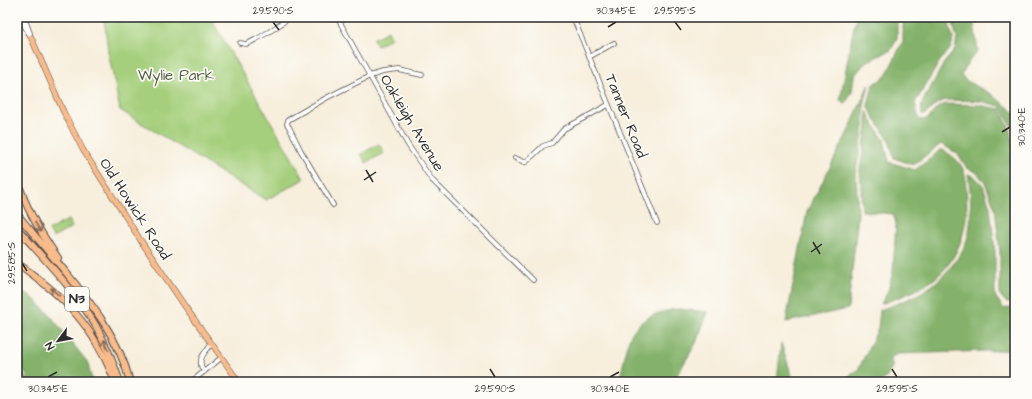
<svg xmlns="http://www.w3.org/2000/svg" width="1032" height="399" font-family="'Architects Daughter',sans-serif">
  <rect width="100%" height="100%" fill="#fdfcf7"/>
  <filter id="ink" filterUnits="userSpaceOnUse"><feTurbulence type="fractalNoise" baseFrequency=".025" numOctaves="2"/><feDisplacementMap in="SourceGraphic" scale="8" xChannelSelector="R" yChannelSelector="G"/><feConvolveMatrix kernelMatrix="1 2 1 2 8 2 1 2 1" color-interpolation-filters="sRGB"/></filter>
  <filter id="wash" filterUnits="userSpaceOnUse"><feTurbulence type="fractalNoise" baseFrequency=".012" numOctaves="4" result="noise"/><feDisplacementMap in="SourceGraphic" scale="16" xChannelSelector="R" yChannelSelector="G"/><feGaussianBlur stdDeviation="0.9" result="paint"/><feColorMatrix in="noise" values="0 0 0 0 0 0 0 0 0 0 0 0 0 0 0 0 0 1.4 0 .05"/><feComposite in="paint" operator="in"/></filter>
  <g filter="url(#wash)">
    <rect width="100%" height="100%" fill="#f7eedc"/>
    <!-- green -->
    <path fill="#a5cf7b" stroke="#687d53" d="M104 17H210L304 179 266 200 120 110 108 51Z
      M388 31 391 38 377 46 373 39Z
      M379 144 384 153 366 163 361 154Z
      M68 220 72 227 53 238 49 230Z"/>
    <!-- forest -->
    <path fill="#84b26b" stroke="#586e4b" d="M857 17H897V38L891 50 866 62 854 76 852 92 845 104 840 100 854 26Z
      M903 17H947L953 38 951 48 940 61 915 103 919 120 928 119 936 109 945 104 978 105 1000 109 1008 125 1015 149V301L1007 303 1000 295V252L995 208 985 182 976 172 967 168 958 154 941 144 913 165 894 158 889 140 874 118 868 105 873 85 886 76 903 41Z
      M951 17H973L978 51 970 60 961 75 967 81 991 94 1015 113V135L1011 125 1000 106 980 101 945 100 935 105 926 114 922 115 921 105 944 63 955 50 957 38Z
      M869 84 864 105V127L856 171 858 214 848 309 786 322 807 212 848 132Z
      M867 111 871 120 884 140 889 162 915 170 931 158 941 149C951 155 960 160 964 172 966 176 965 182 966 187 969 217 964 249 942 272 926 289 902 296 881 304L888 291 893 271 896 223 893 214 862 211 860 169 867 127Z
      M968 174 975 177 983 185 990 207 995 252V296L1004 309 1015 306V338H1013L1014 342H1015V350L898 354 891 357 890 360 893 365C890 370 889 376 885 379 877 385 851 382 841 382L858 370 878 329 880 310C913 298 935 290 956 260 962 253 967 242 969 232 972 213 971 194 968 174Z
      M17 291 30 295 50 315 88 363 90 374 94 382H30L17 357Z
      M678 309 708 312 696 343 673 382H619C621 372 624 362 626 352 627 347 628 341 630 337 638 318 660 311 678 309Z
      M781 343 794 382H777Z"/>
  </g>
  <g filter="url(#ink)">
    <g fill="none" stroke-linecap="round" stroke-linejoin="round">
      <defs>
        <path id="minor" d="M19 17 31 37
          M24 17 30 33
          M337 17 408 145 432 180 533 280
          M573 17 657 223
          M240 43C243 43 244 44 246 44 253 42 285 23 288 17
          M589 57 614 43
          M515 158 524 162H526L543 146 552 143 564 129 608 105
          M333 205 301 151 289 127 287 124 288 120 328 97 370 76 383 72 399 70 422 75
          M17 370 24 382
          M204 372C196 360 204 354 211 344
          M191 382 221 358"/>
        <path id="major" d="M31 37 64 113 83 150 141 241 184 305 239 382"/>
        <path id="highway" d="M17 178C25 208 41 233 58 258
          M17 214C33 233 48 252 64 270 92 304 119 338 130 382
          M17 228C44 259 75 290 96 326 106 344 113 362 120 382
          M17 263C65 297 94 326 115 382"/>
      </defs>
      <!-- minor casing -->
      <use href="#minor" stroke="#4a4846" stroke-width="5.5"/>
      <!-- major casing -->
      <use href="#major" stroke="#4a4846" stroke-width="6"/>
      <!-- highway casing -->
      <use href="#highway" stroke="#4a4846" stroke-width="8"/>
      <!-- minor -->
      <use href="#minor" stroke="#fff" stroke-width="4"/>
      <!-- major -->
      <use href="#major" stroke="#fabb8b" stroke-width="5"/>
      <!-- highway -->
      <use href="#highway" stroke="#fabb8b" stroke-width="6"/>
    </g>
    <!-- one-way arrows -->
    <defs><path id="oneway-shaft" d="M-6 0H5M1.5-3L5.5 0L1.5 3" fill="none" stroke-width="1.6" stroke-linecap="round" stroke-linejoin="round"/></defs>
    <g stroke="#886c56">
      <use href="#oneway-shaft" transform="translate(38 227) rotate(59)"/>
      <use href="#oneway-shaft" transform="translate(55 292) rotate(-139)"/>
      <use href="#oneway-shaft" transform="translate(106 345) rotate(-114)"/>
    </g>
  </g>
  <!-- ticks -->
  <path fill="none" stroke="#2b2b2b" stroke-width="1.5" d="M273 22 279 30M675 22 681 30M608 27 616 22M1002 132 1010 127M366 170 373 182M364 180 376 172M813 242 820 254M811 252 822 244M22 263 27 271M490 369 495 377M892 369 897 377M48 377 57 372M610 377 619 372"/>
  <g text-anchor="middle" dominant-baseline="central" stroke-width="3.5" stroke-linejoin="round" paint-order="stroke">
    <!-- shield labels -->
    <rect fill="#fdfcf7" stroke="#6a6a68" stroke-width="1" x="65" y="287" width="24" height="24" rx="3"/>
    <g font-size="14" font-weight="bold" fill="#2b2b2b">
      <text x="77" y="299">N3</text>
    </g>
    <!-- park labels -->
    <g font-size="15" fill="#505c43" stroke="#fdfcf7">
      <text x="176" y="75">Wylie Park</text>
    </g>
    <!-- street labels -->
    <g font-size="15" fill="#2b2b2b" stroke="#fdfcf7">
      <text transform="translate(626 116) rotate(68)">Tanner Road</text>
      <text transform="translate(412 123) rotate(59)">Oakleigh Avenue</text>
      <text transform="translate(135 209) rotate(57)">Old Howick Road</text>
    </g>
  </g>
  <!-- margin -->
  <rect width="1032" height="399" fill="none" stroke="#fdfcf7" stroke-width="44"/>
  <!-- north arrow -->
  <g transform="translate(58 341) rotate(238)" stroke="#fdfcf7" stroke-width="3" paint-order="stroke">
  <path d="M0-3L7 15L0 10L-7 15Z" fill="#2b2b2b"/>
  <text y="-6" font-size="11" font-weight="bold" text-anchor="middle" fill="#2b2b2b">N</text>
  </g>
  <rect x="22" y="22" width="988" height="355" fill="none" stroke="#2b2b2b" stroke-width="1.5"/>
  <g font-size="10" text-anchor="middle" fill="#2b2b2b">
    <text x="273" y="14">29.590°S</text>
    <text x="616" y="14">30.345°E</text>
    <text x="675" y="14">29.595°S</text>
    <text transform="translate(1021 127) rotate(-90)" y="4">30.340°E</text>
    <text transform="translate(11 263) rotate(-90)" y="4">29.585°S</text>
    <text x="48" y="392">30.345°E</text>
    <text x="495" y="392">29.590°S</text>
    <text x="610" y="392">30.340°E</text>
    <text x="897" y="392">29.595°S</text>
  </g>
</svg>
